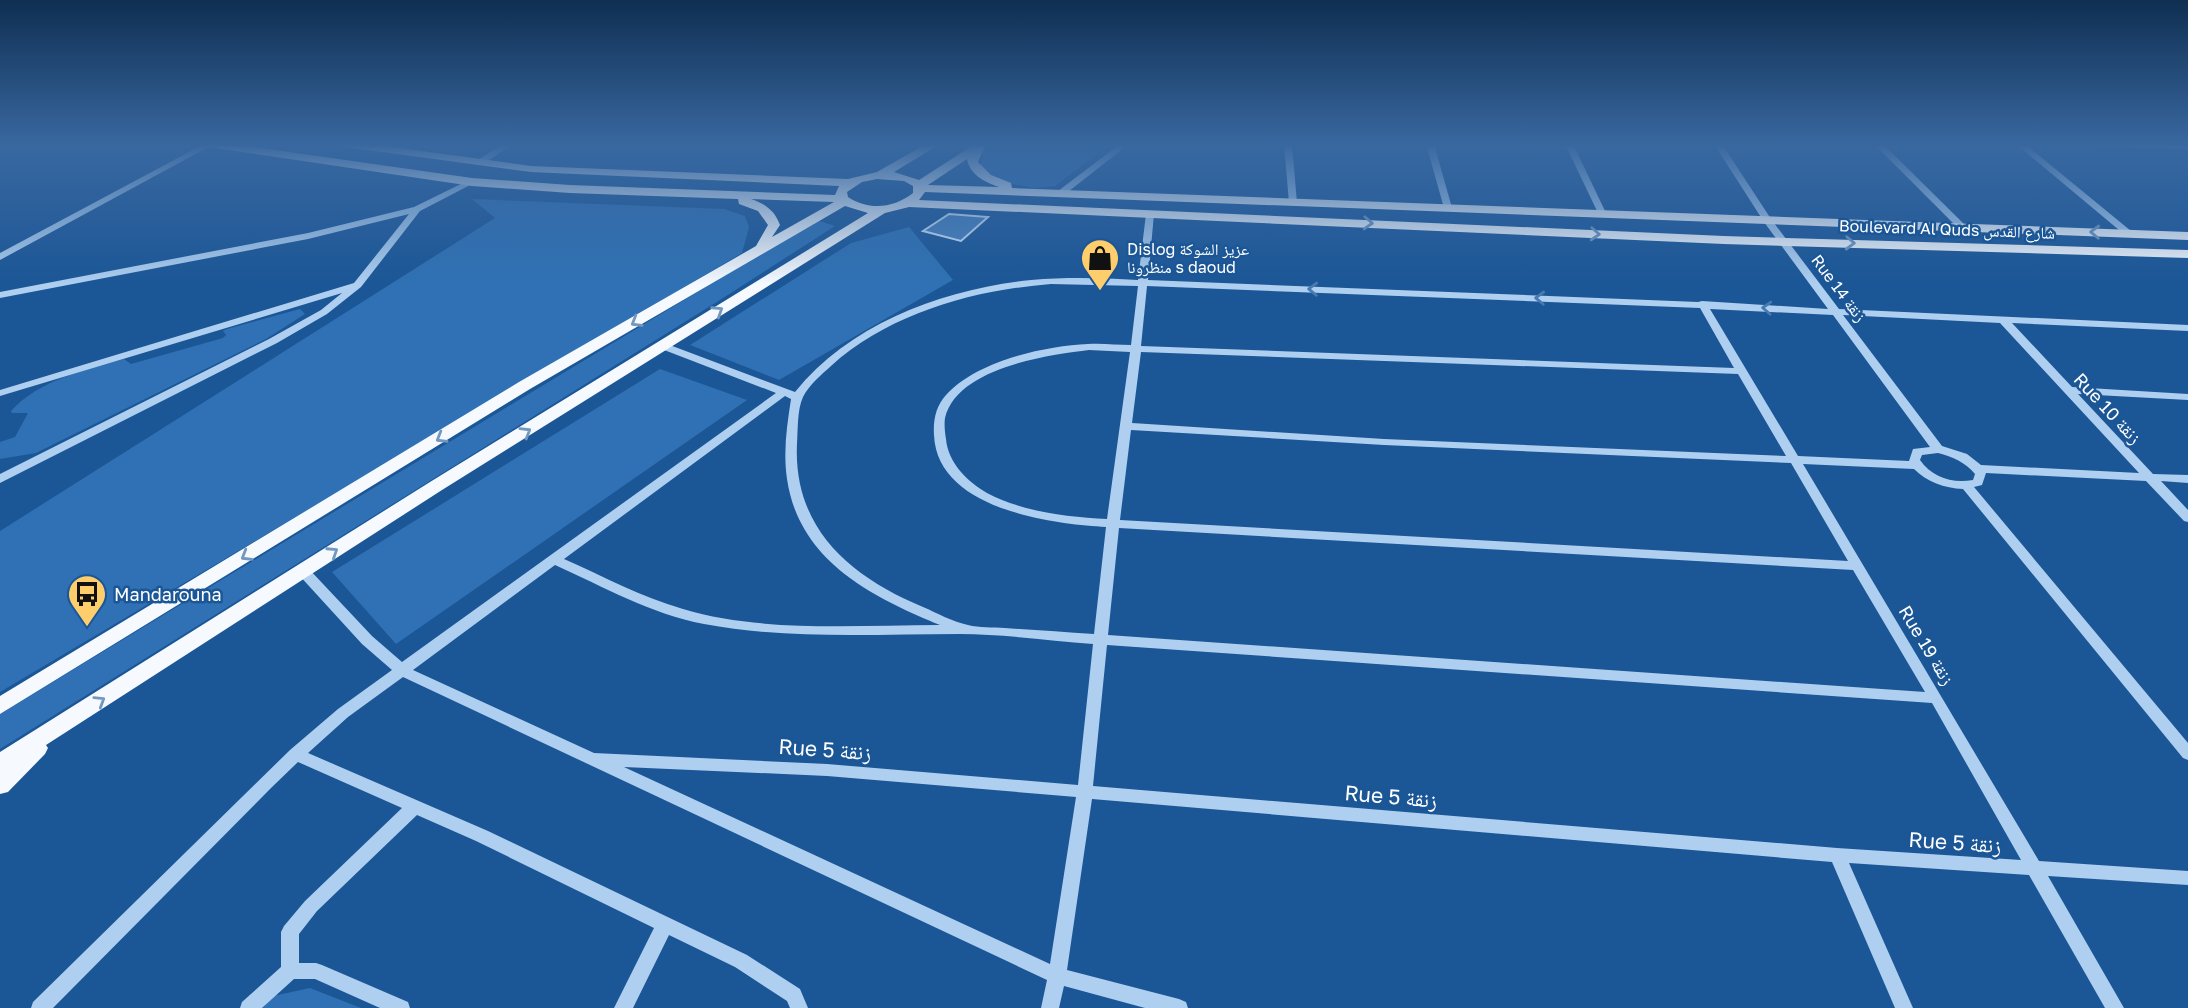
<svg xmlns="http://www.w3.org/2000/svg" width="2188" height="1008" font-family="'Golos Text','Noto Naskh Arabic',sans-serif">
  <rect width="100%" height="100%" fill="#1b5696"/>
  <!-- green -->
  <path fill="#2f71b4" d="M993 144H1110L1055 186 1035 188 1013 184 992 178 980 168 983 151Z
    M472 199 724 209 745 216 749 227 742 253 0 692V531L495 218Z
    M820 221 835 226 720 300 0 749V714L813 222Z
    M909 227 953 280 779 380 690 345 851 243Z
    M300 309 305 314 266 339 36 453 0 459V442L15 437 28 413H12L11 411C39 380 85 370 124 359L131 364 223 338 226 335 223 331 227 329Z
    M660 369 747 400 396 644 332 572Z
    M310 988 361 1008H263L273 996Z"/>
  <!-- building -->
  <path fill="#4881be" stroke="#d4e8fb" stroke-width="2" d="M949 214 988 217 961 241 923 231Z"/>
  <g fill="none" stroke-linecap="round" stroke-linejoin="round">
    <!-- minor -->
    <path fill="#aecff0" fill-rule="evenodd" d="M204 144H214L0 260V253Z
      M503 144H513L482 165H476V161Z
      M1120 144H1129L1064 195H1058V191Z
      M1284 144H1292L1297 203 1293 206 1289 203Z
      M1426 144H1434L1452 208 1451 210 1444 208Z
      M1565 144H1573L1606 213 1605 215 1598 213Z
      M1714 144H1722L1771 219 1839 309 2188 325V331L2012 323 2072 387 2188 394V400L2078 394 2153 474 2188 475V483L2161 481 2188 510V522L2184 521 2146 481 1986 473 1982 485 1974 487 2188 743V760L2183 758 1963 489C1944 488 1927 482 1914 469L1803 464 2039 861 2188 871V885L2048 876 2124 1008H2105L2029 875 1849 863 1913 1008H1895L1832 862 1092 799 1067 970 1179 999 1186 1002 1188 1008H1145L1064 986 1059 1008H1041L1047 980 403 677 348 717 308 753 488 831 747 955 800 989 808 1008H790L787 1001 735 967 669 935 633 1008H614L654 928 476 841 417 815 317 911 299 934V963H316L322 965 408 1002 410 1008H380L315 979H294L262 1008H240L242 1002 281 967V932L284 926 305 901 402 808 298 762 271 788 53 1008H31L33 1002 290 750 338 709 392 670 362 644 298 574 296 571 298 568H308L372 636 402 662 776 393 659 348V344H667L795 392C851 323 944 289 1031 280 1067 277 1103 278 1138 280L1146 214 1150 211 1154 214 1148 280 1698 302 1702 301 1828 309 1764 222ZM1051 284 1138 286 1131 345C1117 345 1102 343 1088 344 1044 346 977 361 946 395 936 406 933 420 934 435 937 509 1051 524 1106 527L1094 634C1064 632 1034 630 1005 628 993 627 979 628 968 625 953 622 937 613 923 607 851 577 793 529 797 444 798 430 797 410 803 397 809 385 822 374 831 366 890 313 974 290 1051 284ZM1147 286 1700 308 1734 368 1141 346ZM1710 309 1833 315 1930 447 1913 449 1909 461 1798 456ZM1843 315 2000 323 2139 473 1981 465 1967 454 1942 446ZM1089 350 1130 352 1107 519C1068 517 1023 512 987 493 968 482 948 463 946 439 945 433 944 424 945 418 957 368 1047 355 1089 350ZM1141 352 1738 374 1786 456 1384 439 1132 423ZM785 396 791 399C787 425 783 452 787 479 799 561 872 597 940 625 857 625 763 633 683 609 641 597 603 576 564 559ZM1131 430 1384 445 1791 463 1848 561 1120 520ZM1938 453C1953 457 1965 462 1975 474L1973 480C1952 484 1932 477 1920 460L1922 455ZM1119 528 1853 570 1925 692 1108 635ZM555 565C604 587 651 614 704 624 788 640 875 634 960 634 1003 634 1050 641 1093 644L1078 785 827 764 594 753 413 670ZM1107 645 1932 703 2021 860 1837 848 1093 786ZM624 767 827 776 1076 797 1050 964Z
      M1874 144H1883L1965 225V229H1959Z
      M2016 144H2025L2131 231V235H2125Z
      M2089 144 2188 145V149L2093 146Z
      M469 180 476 182 420 211 361 287 327 314 277 343 0 483V474L269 339 321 310 342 293 0 396V390L354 283 409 214 308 239 0 298V292L308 233 414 207Z"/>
    <!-- major -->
    <path fill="#f6faff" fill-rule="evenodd" d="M203 144H233L472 178 570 185 835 195 839 186 531 172 345 147 339 144H371L531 166 848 179 877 172 926 144H940L894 172 919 180 975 144H986L978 162 991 175 1011 183 1012 188 2188 232V240L925 192 919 200 1724 236 2188 250V258L1724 244 909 207 885 213 442 490 46 745 48 748 45 754 8 792 0 794V752L430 482 868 213 845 206 530 389 0 714V696L519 382 756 246 768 225 758 211 739 204 738 199 570 193 472 186 209 147ZM967 159C970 175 985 182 999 187L928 185ZM877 179 904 181 913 186V193C894 208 869 211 848 197L847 192 862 182ZM751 199 834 202 772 237 780 225C775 211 766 204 751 199Z"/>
  </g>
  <!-- one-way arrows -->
  <defs><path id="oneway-chevron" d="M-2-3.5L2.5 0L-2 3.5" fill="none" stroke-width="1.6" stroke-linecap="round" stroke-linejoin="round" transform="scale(1.75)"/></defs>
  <g stroke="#7398c0">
    <use href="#oneway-chevron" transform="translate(1368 223) rotate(3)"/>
    <use href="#oneway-chevron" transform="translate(2095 232) rotate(-178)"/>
    <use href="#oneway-chevron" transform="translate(1595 234) rotate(3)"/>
    <use href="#oneway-chevron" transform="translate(1850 243) rotate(2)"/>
    <use href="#oneway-chevron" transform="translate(718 311) rotate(-33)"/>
    <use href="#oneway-chevron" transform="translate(636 322) rotate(149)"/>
    <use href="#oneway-chevron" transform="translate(526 432) rotate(-31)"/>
    <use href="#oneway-chevron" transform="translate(441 438) rotate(149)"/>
    <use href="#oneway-chevron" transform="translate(333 552) rotate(-33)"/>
    <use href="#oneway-chevron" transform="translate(246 556) rotate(149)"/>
    <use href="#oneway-chevron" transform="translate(100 701) rotate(-32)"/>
  </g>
  <g stroke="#477ab1">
    <use href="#oneway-chevron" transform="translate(1313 289) rotate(-178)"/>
    <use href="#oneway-chevron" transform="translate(1540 298) rotate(-178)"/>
    <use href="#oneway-chevron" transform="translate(1767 308) rotate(-177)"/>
  </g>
  <!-- sky -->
  <linearGradient id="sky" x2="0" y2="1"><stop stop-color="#0f2f52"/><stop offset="0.51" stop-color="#3968a0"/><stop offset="1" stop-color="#3968a0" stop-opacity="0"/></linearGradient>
  <rect width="2188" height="285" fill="url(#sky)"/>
  <!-- icons -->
  <defs>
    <symbol id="shop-pin" viewBox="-11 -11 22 30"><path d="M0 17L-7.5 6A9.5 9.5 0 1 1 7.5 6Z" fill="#ffce6c" stroke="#1b5696"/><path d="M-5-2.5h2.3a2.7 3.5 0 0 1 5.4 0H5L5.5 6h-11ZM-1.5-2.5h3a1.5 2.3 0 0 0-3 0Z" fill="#111"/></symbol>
    <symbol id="bus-pin" viewBox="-11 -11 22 30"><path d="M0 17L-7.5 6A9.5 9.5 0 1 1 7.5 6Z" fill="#ffce6c" stroke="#1b5696"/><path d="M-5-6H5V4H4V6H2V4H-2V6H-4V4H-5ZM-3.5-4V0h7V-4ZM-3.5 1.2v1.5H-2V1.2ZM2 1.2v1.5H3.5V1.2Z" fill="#111"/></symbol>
  </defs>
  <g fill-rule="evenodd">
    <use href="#shop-pin" x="1078" y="236" width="44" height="60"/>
    <use href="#bus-pin" x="65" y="572" width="44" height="60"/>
  </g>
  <g text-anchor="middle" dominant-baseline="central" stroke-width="5" stroke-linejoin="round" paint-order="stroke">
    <!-- far-street labels -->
    <g font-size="16" fill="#fff" stroke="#1b5696">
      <text transform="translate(1947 229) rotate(2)">Boulevard Al Quds شارع القدس</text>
      <text transform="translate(1839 288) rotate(53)">Rue 14 زنقة</text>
    </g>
    <!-- far-poi labels -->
    <g font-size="16" fill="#fff" stroke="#1b5696" text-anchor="start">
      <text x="1127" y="249">Dislog عزيز الشوكة<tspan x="1127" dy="18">منظرونا s daoud</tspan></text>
    </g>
    <!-- street labels -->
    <g font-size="18" fill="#fff" stroke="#1b5696">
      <text transform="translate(2108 408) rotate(47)">Rue 10 زنقة</text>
      <text transform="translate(1927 645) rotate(59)">Rue 19 زنقة</text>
    </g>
    <!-- poi labels -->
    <g font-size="18" fill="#fff" stroke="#1b5696" text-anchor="start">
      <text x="114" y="594">Mandarouna</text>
    </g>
    <!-- near-street labels -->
    <g font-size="21" fill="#fff" stroke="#1b5696">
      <text transform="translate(825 749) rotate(4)">Rue 5 زنقة</text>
      <text transform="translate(1391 796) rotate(5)">Rue 5 زنقة</text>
      <text transform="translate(1955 842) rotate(4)">Rue 5 زنقة</text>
    </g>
  </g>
</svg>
